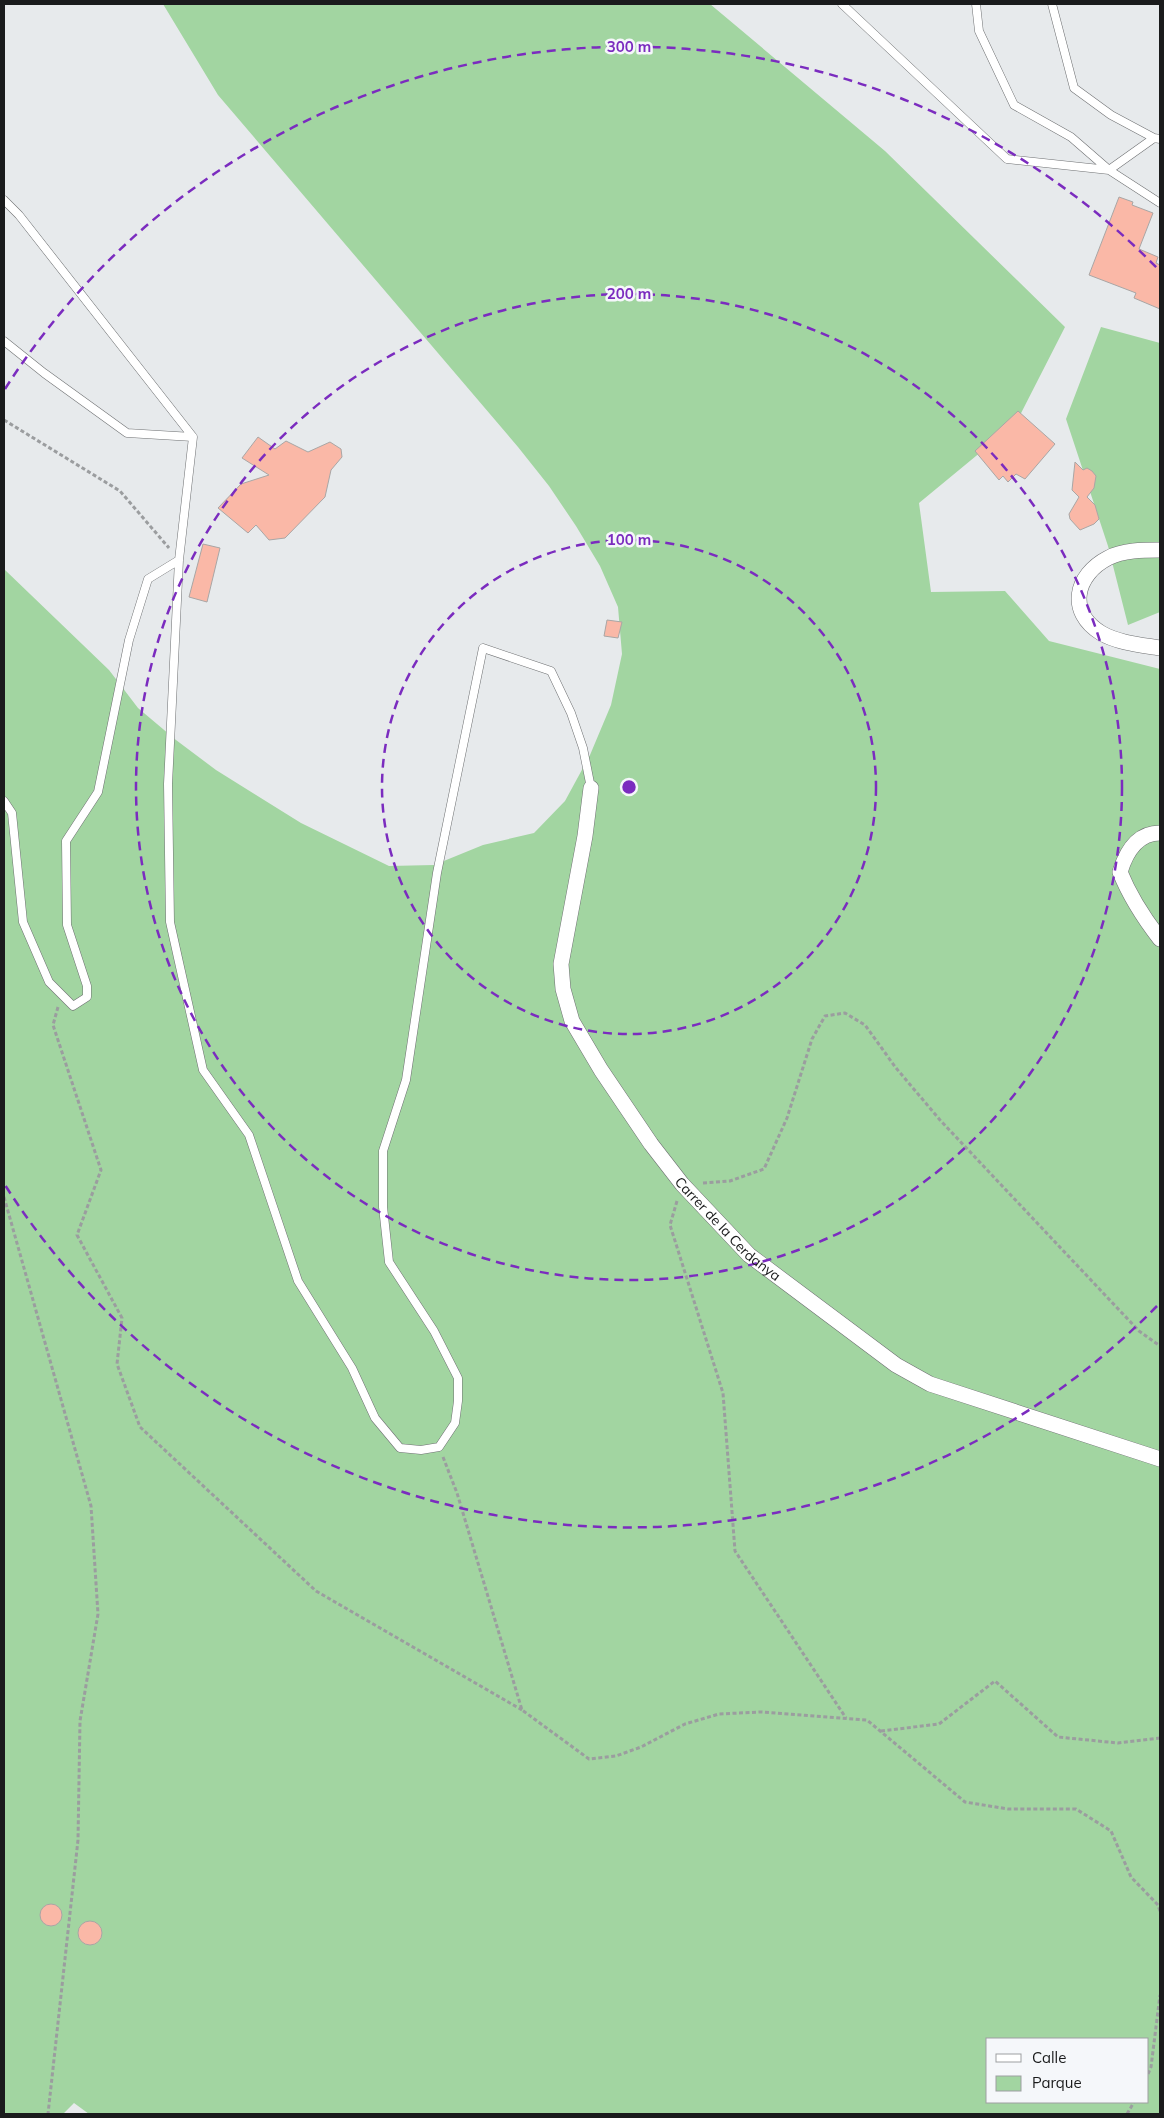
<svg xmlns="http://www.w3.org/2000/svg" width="1164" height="2118" font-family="Mulish,sans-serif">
  <rect width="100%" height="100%" fill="#e7eaec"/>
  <!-- green -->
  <path fill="#a2d5a1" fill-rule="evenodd" d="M163 4H710L885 151 1065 327 1016 423 919 503 931 592 1005 591 1049 641 1160 669V2114H89L74 2103 63 2114H4V569L109 670 138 708 176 740 216 770 301 823 389 866 434 865 483 845 534 833 565 801 590 755 611 705 622 654 618 607 600 566 576 526 549 486 518 447 218 95ZM988 2039H1148V2102H988Z
    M1101 327 1160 343V612L1128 625 1108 546 1066 419Z"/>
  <!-- building -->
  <path fill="#fab8a7" stroke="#a9a6a5" d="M1119 197 1133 202 1132 205 1153 213 1139 249 1158 257 1156 263 1160 265V309L1134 298 1136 293 1089 275Z
    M1018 411 1055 444 1025 479 1016 474 1008 482 1003 476 999 480 975 451Z
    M258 437 275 449 286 441 308 452 330 442 341 449 342 457 331 470 325 497 285 538 269 540 256 525 248 533 218 508 241 484 269 475 242 458Z
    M1075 462 1083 470 1087 468 1092 471 1096 476 1094 488 1087 497 1095 505 1099 519 1094 524 1080 530 1070 519 1069 514 1079 497 1072 490Z
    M203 544 220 548 207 602 189 597Z
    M607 620 622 622 618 638 604 636Z
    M40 1915a11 11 0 1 1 22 0a11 11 0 1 1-22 0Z
    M78 1933a12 12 0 1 1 24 0a12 12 0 1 1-24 0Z"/>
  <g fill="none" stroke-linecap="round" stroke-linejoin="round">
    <defs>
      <path id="service" d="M842 4 1007 159 1109 170 1154 138 1160 139
        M976 4 979 31 1014 105 1071 137 1109 170 1160 203
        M1052 4 1074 88 1111 115 1154 138
        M4 200 19 215 193 437 179 560 168 784 170 922 203 1070 249 1135 298 1281 352 1368 375 1418 400 1448 421 1450 439 1447 455 1423 458 1401V1378L434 1331 389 1262 383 1207V1151L406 1080 437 873 483 648 551 671 571 713 583 748 591 788
        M4 341 44 373 127 433 193 437
        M4 801 12 813 23 922 49 982 73 1006 87 997V986L67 925 66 841 98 792 129 640 148 579 179 560"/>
      <g id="minor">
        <path d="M1160 550C1143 550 1123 550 1108 558 1075 575 1067 612 1101 633 1118 643 1142 645 1160 648"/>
        <path id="s1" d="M591 788 585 836 561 964 563 989 572 1021 601 1070 651 1144 682 1184 749 1255 896 1365 930 1384 1160 1459"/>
        <path d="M1160 833C1137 833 1126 852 1120 872 1130 897 1143 917 1160 939"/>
      </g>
    </defs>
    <!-- service casing -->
    <use href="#service" stroke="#6e7072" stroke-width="9"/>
    <!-- minor casing -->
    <use href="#minor" stroke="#6e7072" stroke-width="16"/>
    <!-- path -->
    <path stroke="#9b9d9f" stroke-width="3" stroke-dasharray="4 2.5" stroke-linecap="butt" d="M4 420 120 491 169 548
      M58 1007 53 1025 101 1170 77 1235 122 1318 117 1364 140 1427 316 1591 522 1710
      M703 1183 730 1181 764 1169 787 1118 812 1039 825 1016 845 1013 865 1025 896 1068 940 1120 1139 1331 1160 1346
      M4 1197 91 1506 98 1614 80 1721 78 1840 48 2114
      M677 1201 670 1225 723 1393 735 1551 846 1718
      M443 1457 457 1493 522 1710 589 1759 616 1756 641 1747 685 1724 719 1714 761 1712 867 1720 965 1802 1008 1809H1076L1111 1831 1131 1877 1158 1905 1160 1911
      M881 1731 939 1724 995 1681 1058 1737 1118 1743 1160 1738
      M1148 2074 1151 2067 1160 1995
      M1127 2114 1134 2102"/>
    <!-- service -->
    <use href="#service" stroke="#fff" stroke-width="8"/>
    <!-- minor -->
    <use href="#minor" stroke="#fff" stroke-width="15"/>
  </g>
  <!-- distance rings -->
  <g fill="none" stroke="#7b2cbf" stroke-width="2.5" stroke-dasharray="9 6">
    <circle cx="629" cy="787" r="247"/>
    <circle cx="629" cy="787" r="493"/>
    <path d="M1157 1306A740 740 0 0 1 5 1185M5 389A740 740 0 0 1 1157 268"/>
  </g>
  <g text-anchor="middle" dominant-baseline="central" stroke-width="5" stroke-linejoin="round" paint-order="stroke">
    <!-- street labels -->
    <g font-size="14" fill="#1a1b1c" stroke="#f5f7fa">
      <text stroke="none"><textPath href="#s1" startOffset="498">Carrer de la Cerdanya</textPath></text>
    </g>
  </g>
  <circle cx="629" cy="787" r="8" fill="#7b2cbf" stroke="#f5f7fa" stroke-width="2.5"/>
  <g font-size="15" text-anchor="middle" font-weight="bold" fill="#7b2cbf" stroke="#f5f7fa" stroke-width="5" stroke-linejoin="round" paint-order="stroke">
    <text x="629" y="52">300 m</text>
    <text x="629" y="299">200 m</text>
    <text x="629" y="545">100 m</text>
  </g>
  <!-- border -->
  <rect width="1164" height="2118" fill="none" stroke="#1a1b1c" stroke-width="10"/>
  <!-- legend -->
  <rect x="986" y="2038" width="162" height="65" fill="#f5f7fa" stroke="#9d9fa1"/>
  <rect x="996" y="2054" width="25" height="8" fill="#ffffff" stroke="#9d9fa1"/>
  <text x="1032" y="2063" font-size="15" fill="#1a1b1c">Calle</text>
  <rect x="996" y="2076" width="25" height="15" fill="#a2d5a1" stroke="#9d9fa1"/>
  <text x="1032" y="2088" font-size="15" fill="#1a1b1c">Parque</text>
</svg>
